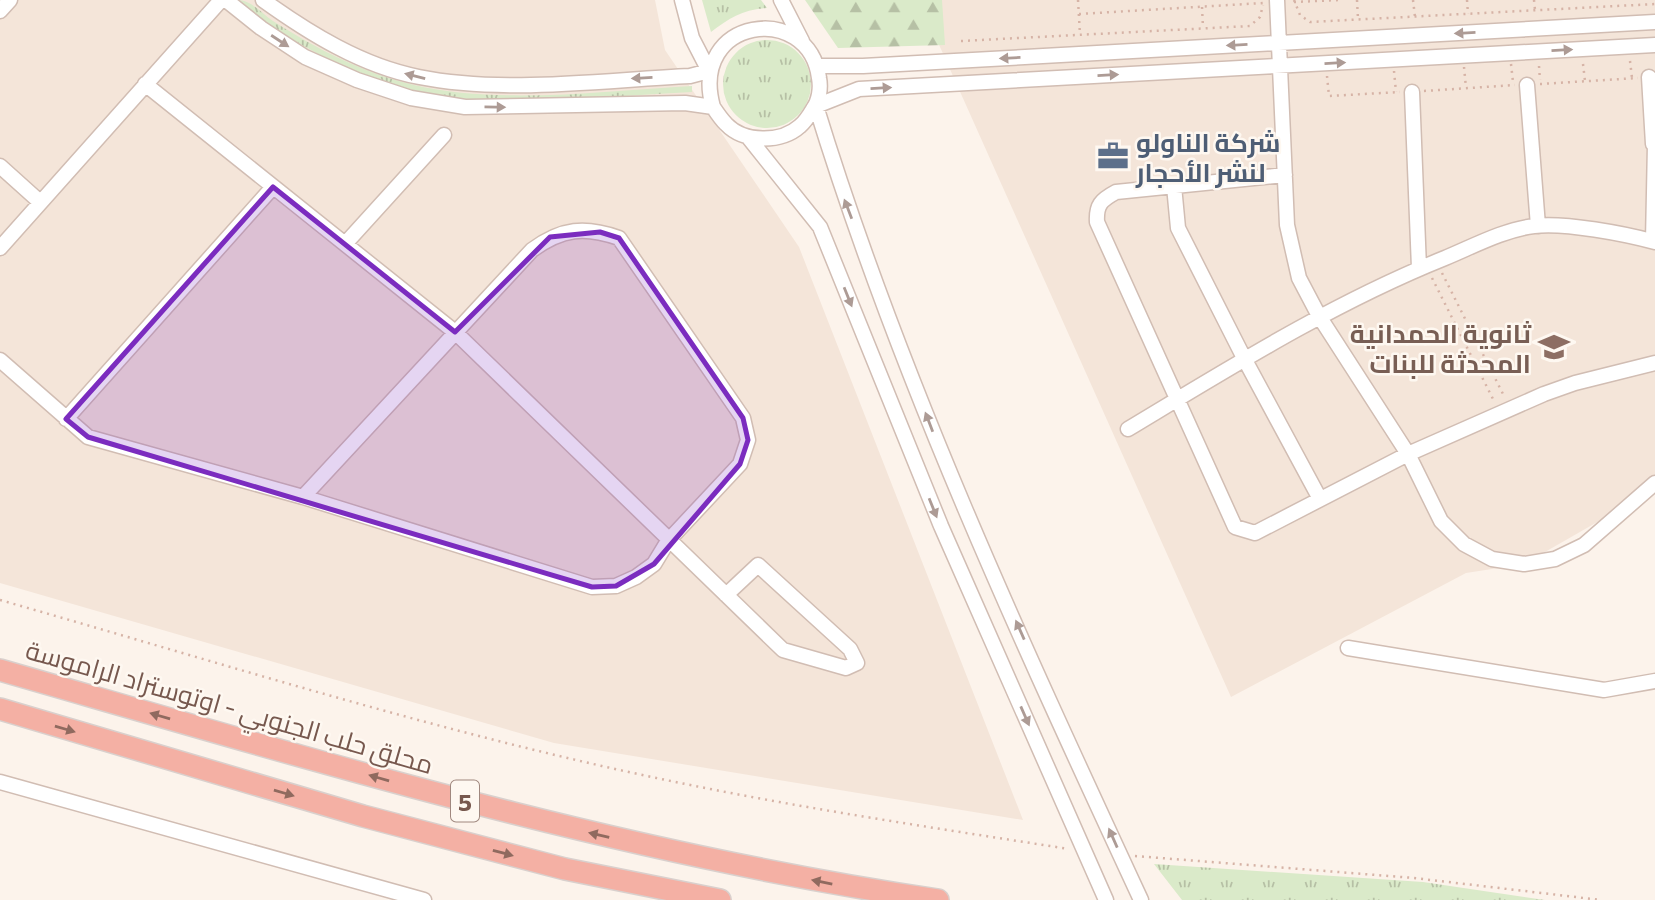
<svg xmlns="http://www.w3.org/2000/svg" width="1655" height="900" font-family="Commissioner,Cairo,sans-serif">
  <defs>
    <pattern id="grass-tufts" width="24" height="20" patternUnits="userSpaceOnUse" patternTransform="scale(1.75)"><rect width="24" height="20" fill="#daeac9"/><path d="M3 7l-1-3M5 7V3M7 7l1-3M15 17l-1-3M17 17v-4M19 17l1-3" fill="none" stroke="#b6c0a5"/></pattern>
    <pattern id="forest-firs" width="22" height="20" patternUnits="userSpaceOnUse" patternTransform="scale(1.75)"><rect width="22" height="20" fill="#daeac9"/><path d="M5 1l3.5 6h-7zM16 11l3.5 6h-7z" fill="#b6c0a5"/></pattern>
  </defs>
  <rect width="100%" height="100%" fill="#fcf3eb"/>
  <!-- residential -->
  <path fill="#f4e5d9" d="M0 0H655L665 50 799 247 1023 820 554 743 0 583Z
    M919 0H1655V489L1524 564 1466 573 1231 697Z"/>
  <!-- grass -->
  <path fill="url(#grass-tufts)" d="M237 0C252 0 261 13 273 21 317 49 363 73 414 85 500 105 604 91 692 86V92C618 96 543 103 469 99 383 93 303 53 237 0Z
    M702 0H761L767 8C744 9 729 18 711 32Z
    M723 84a44 44 0 1 1 88 0a44 44 0 1 1-88 0Z
    M1154 864 1423 882 1545 900H1182Z"/>
  <!-- forest -->
  <path fill="url(#forest-firs)" d="M805 0H942L945 45 838 48Z"/>
  <g fill="none" stroke-linecap="round" stroke-linejoin="round">
    <defs>
      <path id="minor" d="M226 0 261 28 305 57 357 80 411 98 465 107 685 103 713 107C717 113 721 119 726 124 744 143 781 143 800 126 805 122 810 114 813 109 819 101 821 88 819 78 809 1 688 17 713 107
        M263 0C309 33 362 66 419 77 504 94 603 80 690 76L709 71 692 38 682 0
        M781 0 802 41
        M1277 0 1287 225 1299 278 1319 316 1408 454 1441 521 1464 544 1492 559 1524 564 1555 559 1584 545 1655 483
        M0 11 10 0
        M818 66H863L1655 22
        M1649 77 1653 144
        M145 84 455 332 783 650 846 668 857 663 850 649 758 565 726 595
        M1527 85 1538 226
        M1412 92 1419 268
        M748 137 820 227 941 526 1106 900
        M0 166 40 202
        M1285 175 1116 192C1101 200 1096 205 1097 222L1235 527 1255 533 1408 454 1544 394 1575 383 1655 363
        M1174 186 1178 228 1245 360 1320 499
        M1653 241 1655 144
        M345 244 444 135
        M0 248 221 0
        M0 360 88 437 303 497 592 587 616 586 636 577 654 564 668 541 740 464 748 440 743 418 619 238C585 226 562 228 532 250L303 497
        M66 419 273 187
        M1128 429C1231 367 1333 303 1445 258 1474 246 1503 230 1534 226 1564 222 1626 234 1655 242
        M1348 648 1604 690 1655 681
        M0 782 424 900
        M1141 900C1021 641 900 380 816 106L859 89 1655 45"/>
      <path id="highway" d="M0 670C310 759 618 853 938 900
        M0 709 363 816 565 869 720 900"/>
    </defs>
    <!-- minor casing -->
    <use href="#minor" stroke="#d1bdb3" stroke-width="17"/>
    <!-- highway casing -->
    <use href="#highway" stroke="#d9d0cd" stroke-width="24"/>
    <!-- path -->
    <path stroke="#d6b3a6" stroke-width="2.5" stroke-dasharray="2 5" stroke-linecap="butt" d="M1078 0 1080 35
      M1294 0 1300 15 1310 22 1655 4
      M1357 0 1358 19
      M1413 0 1415 17
      M1467 0 1468 14
      M1534 0 1535 10
      M1294 2 1339 0
      M1202 7 1203 28
      M1079 14 1263 3
      M961 41 1250 26 1260 17 1263 5
      M1630 61 1632 78
      M1511 64 1513 82
      M1583 64 1585 81
      M1539 66 1540 80
      M1464 67 1466 88
      M1394 71 1396 92
      M1327 76 1329 96 1400 92
      M1540 84 1638 78
      M1424 91 1515 85
      M1442 273 1504 396
      M1432 278 1495 403
      M0 600C221 663 441 733 666 780 799 808 935 828 1069 849
      M1135 856 1414 878 1601 900"/>
    <!-- minor -->
    <use href="#minor" stroke="#fff" stroke-width="14"/>
    <!-- highway -->
    <use href="#highway" stroke="#f4b0a4" stroke-width="21"/>
  </g>
  <!-- one-way arrows -->
  <defs><path id="oneway-solid" d="M-6-.8H1V-3.2L6.5 0L1 3.2V.8H-6Z" transform="scale(1.75)"/></defs>
  <g fill="#ad9b95">
    <use href="#oneway-solid" transform="translate(1465 33) rotate(177)"/>
    <use href="#oneway-solid" transform="translate(280 41) rotate(33)"/>
    <use href="#oneway-solid" transform="translate(1237 45) rotate(177)"/>
    <use href="#oneway-solid" transform="translate(1562 50) rotate(-3)"/>
    <use href="#oneway-solid" transform="translate(1010 58) rotate(177)"/>
    <use href="#oneway-solid" transform="translate(1335 63) rotate(-3)"/>
    <use href="#oneway-solid" transform="translate(1108 75) rotate(-3)"/>
    <use href="#oneway-solid" transform="translate(415 76) rotate(-166)"/>
    <use href="#oneway-solid" transform="translate(642 78) rotate(177)"/>
    <use href="#oneway-solid" transform="translate(881 88) rotate(-3)"/>
    <use href="#oneway-solid" transform="translate(495 107) rotate(1)"/>
    <use href="#oneway-solid" transform="translate(848 209) rotate(-111)"/>
    <use href="#oneway-solid" transform="translate(848 297) rotate(68)"/>
    <use href="#oneway-solid" transform="translate(929 422) rotate(-111)"/>
    <use href="#oneway-solid" transform="translate(933 508) rotate(68)"/>
    <use href="#oneway-solid" transform="translate(1020 630) rotate(-114)"/>
    <use href="#oneway-solid" transform="translate(1025 716) rotate(66)"/>
    <use href="#oneway-solid" transform="translate(1113 838) rotate(-114)"/>
  </g>
  <g fill="#906a5f">
    <use href="#oneway-solid" transform="translate(160 716) rotate(-164)"/>
    <use href="#oneway-solid" transform="translate(65 729) rotate(16)"/>
    <use href="#oneway-solid" transform="translate(379 778) rotate(-164)"/>
    <use href="#oneway-solid" transform="translate(284 793) rotate(16)"/>
    <use href="#oneway-solid" transform="translate(599 835) rotate(-167)"/>
    <use href="#oneway-solid" transform="translate(503 853) rotate(15)"/>
    <use href="#oneway-solid" transform="translate(822 882) rotate(-169)"/>
  </g>
  <!-- marked area -->
  <path fill="#7b2cbf" fill-opacity="0.2" stroke="#7b2cbf" stroke-width="5" stroke-linejoin="round" d="M273 187 455 332 550 237 600 232 619 238 743 418 748 440 740 464 654 564 616 586 592 587 88 437 66 419Z"/>
  <!-- icons -->
  <defs>
    <symbol id="office-bare" viewBox="-9 -9 18 18"><path d="M-6-3h4V-5.5h4V-3h4V5H-6ZM-1-4.5V-3h2v-1.5ZM-6 0V1H6V0Z" fill="#5c6f8a" stroke="#fef8f1" stroke-width="2.5" paint-order="stroke"/></symbol>
    <symbol id="school-bare" viewBox="-9 -9 18 18"><path d="M0-5L7-2L0 1L-7-2ZM-4 1L0 2.5L4 1V4Q0 6-4 4Z" fill="#8d6e63" stroke="#fef8f1" stroke-width="2.5" paint-order="stroke"/></symbol>
  </defs>
  <g fill-rule="evenodd">
    <use href="#office-bare" x="1091" y="134" width="44" height="44"/>
    <use href="#school-bare" x="1532" y="325" width="44" height="44"/>
  </g>
  <g text-anchor="middle" dominant-baseline="central" stroke-width="5" stroke-linejoin="round" paint-order="stroke">
    <!-- shield labels -->
    <rect fill="#fef8f1" stroke="#a0887f" stroke-width="2" x="451" y="780.5" width="28" height="41" rx="5"/>
    <g font-size="24" font-weight="bold" fill="#77584e">
      <text x="465" y="801">5</text>
    </g>
    <!-- service labels -->
    <g font-size="26" font-weight="bold" fill="#4e5e75" stroke="#fef8f1" text-anchor="start">
      <text x="1136" y="141">شركة الناولو<tspan x="1136" dy="30">لنشر الأحجار</tspan></text>
    </g>
    <!-- education labels -->
    <g font-size="26" font-weight="bold" fill="#785e54" stroke="#fef8f1" text-anchor="end">
      <text x="1531" y="332">ثانوية الحمدانية<tspan x="1531" dy="30">المحدثة للبنات</tspan></text>
    </g>
    <!-- street labels -->
    <g font-size="26" fill="#77584e" stroke="#fef8f1">
      <text transform="translate(230 706) rotate(16)">محلق حلب الجنوبي - اوتوستراد الراموسة</text>
    </g>
  </g>
</svg>
